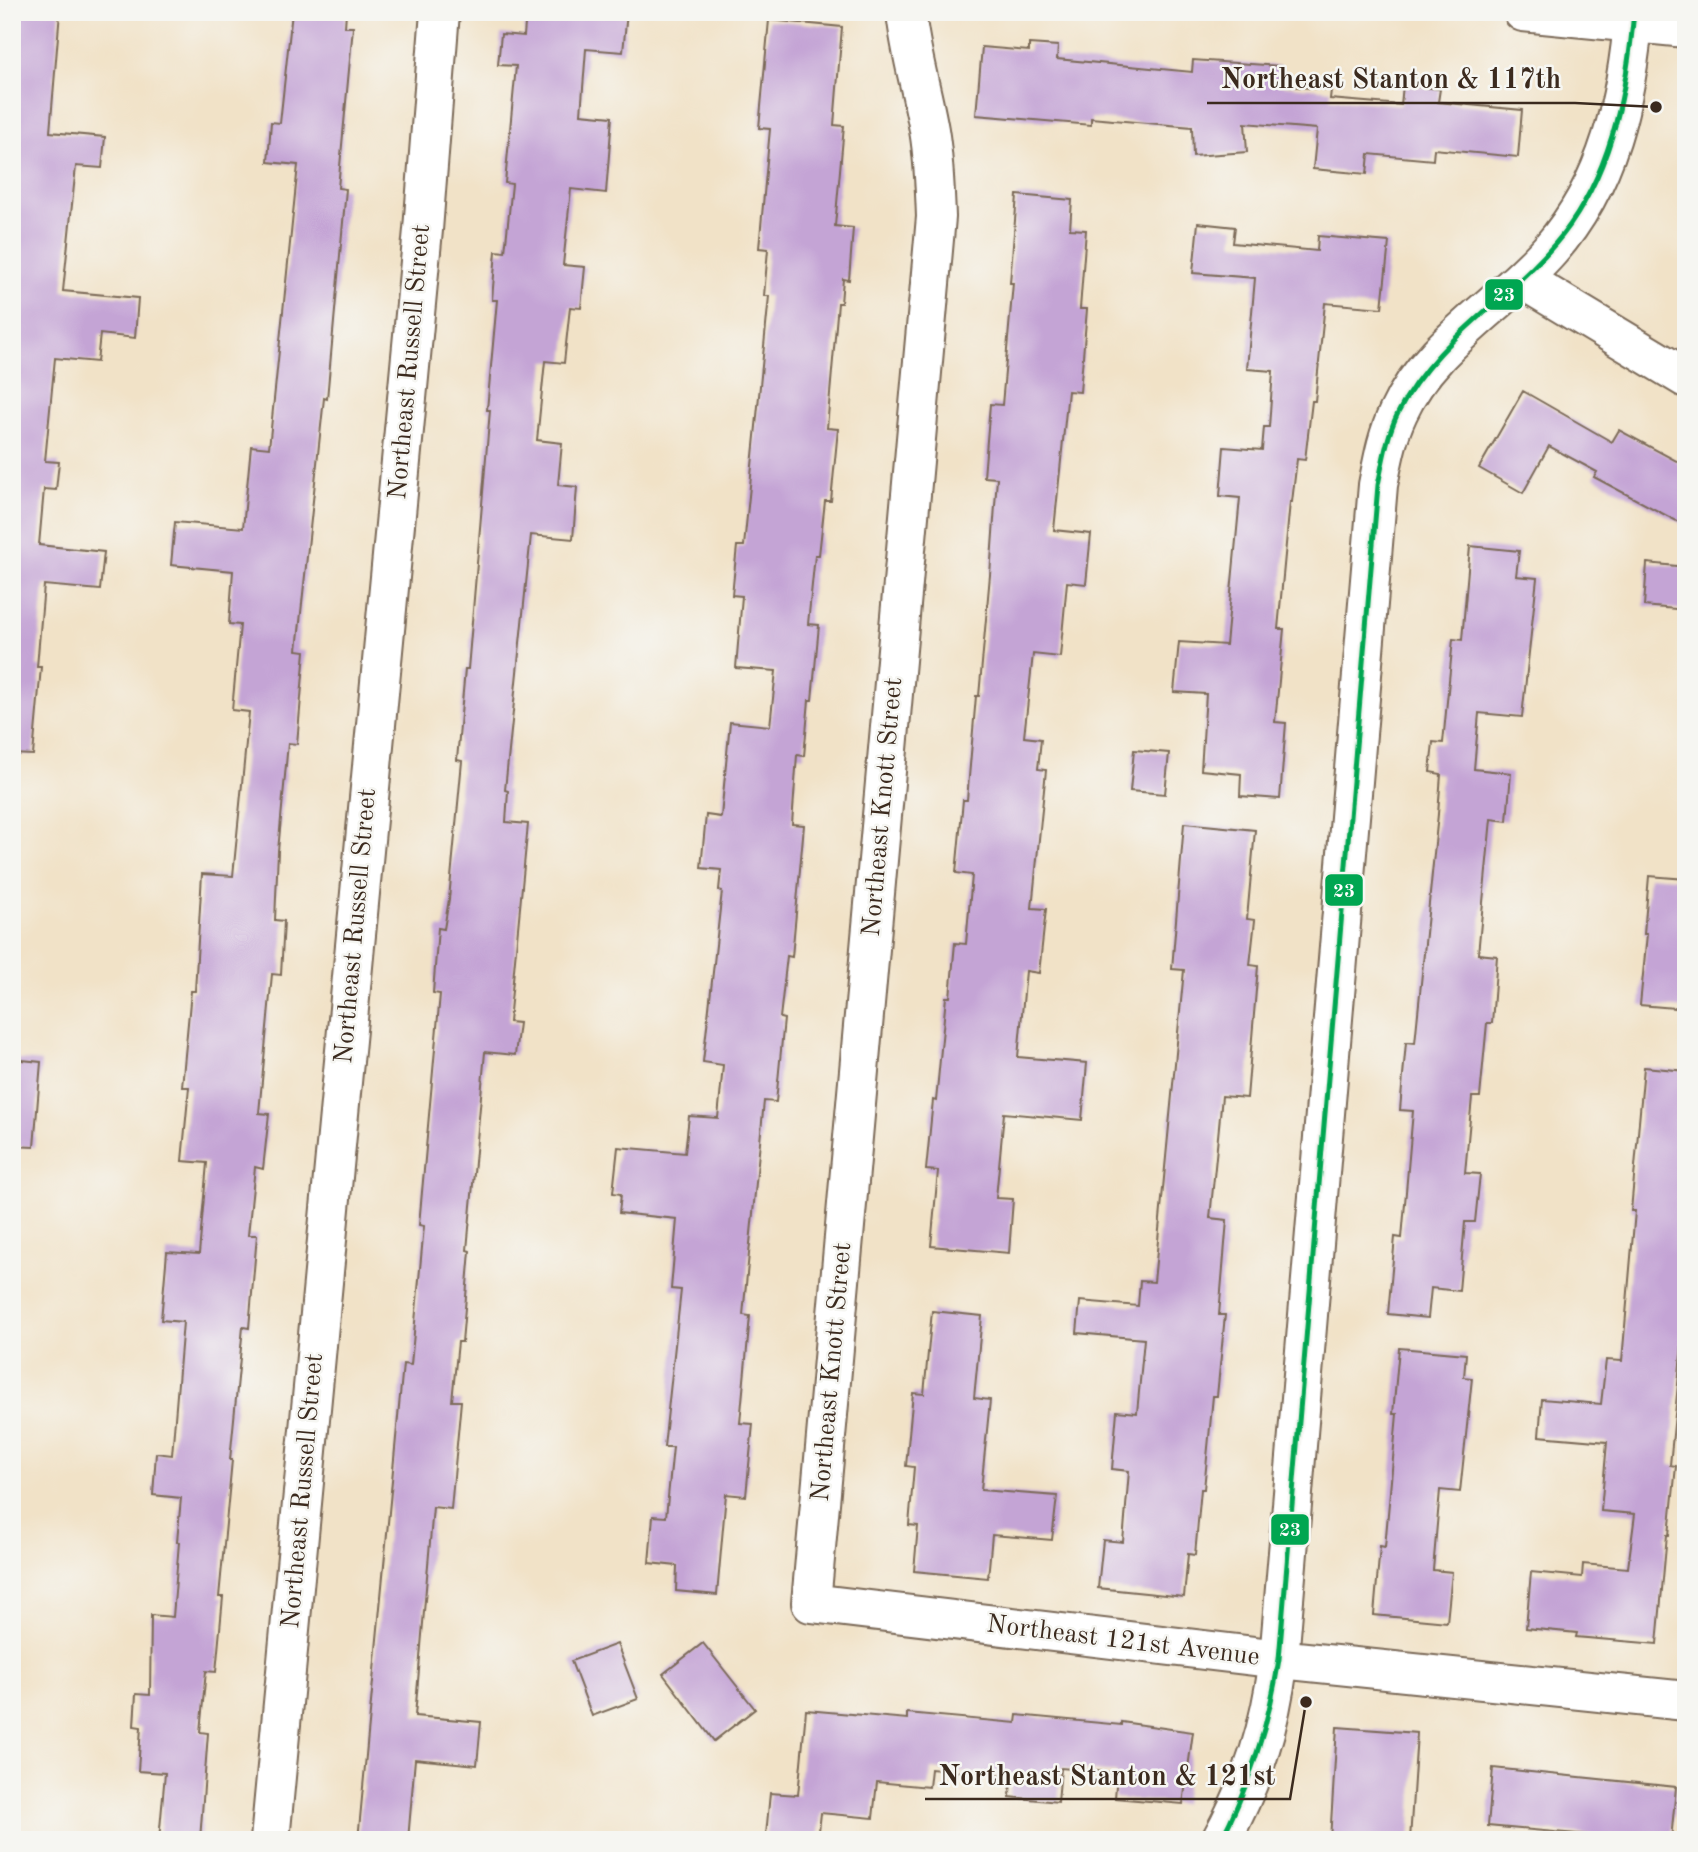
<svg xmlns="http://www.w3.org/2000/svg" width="1698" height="1852" font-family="'Old Standard TT',serif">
  <rect width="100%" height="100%" fill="#f6f6f2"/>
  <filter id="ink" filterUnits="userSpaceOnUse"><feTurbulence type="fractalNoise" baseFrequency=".0143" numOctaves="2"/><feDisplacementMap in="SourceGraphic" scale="14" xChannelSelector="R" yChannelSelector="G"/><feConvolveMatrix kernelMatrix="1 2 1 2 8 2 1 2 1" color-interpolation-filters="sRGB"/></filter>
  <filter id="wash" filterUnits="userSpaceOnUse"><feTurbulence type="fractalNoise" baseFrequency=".00686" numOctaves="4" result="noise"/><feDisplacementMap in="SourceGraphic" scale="28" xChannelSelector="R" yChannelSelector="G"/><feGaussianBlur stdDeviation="1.57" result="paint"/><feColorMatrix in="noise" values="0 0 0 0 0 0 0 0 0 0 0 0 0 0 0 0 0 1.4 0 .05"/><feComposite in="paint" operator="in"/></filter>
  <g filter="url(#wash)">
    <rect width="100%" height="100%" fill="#f1e2c7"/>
    <g id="blocks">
      <!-- building -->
      <path fill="#c4a4d5" d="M12 12H60L50 132 105 137 102 168 76 166 63 291 138 298 135 338 100 334 97 362 55 358 45 461 59 462 56 490 44 489 39 545 104 552 100 590 44 585 37 667H41L33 755 12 754Z
        M292 12H346L345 27H353L338 188 346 189 327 399 324 398 297 650 305 651 297 744 288 743 278 851 275 920 284 921 281 975 272 974 259 1113 269 1114 263 1169 255 1167 248 1235H257L249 1328 243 1327 230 1460H232L219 1597H223L216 1672 206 1671 200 1732 208 1733 200 1840H159L165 1773 138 1771 141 1727 134 1726 136 1694 150 1695 151 1615 173 1617 179 1542H177L181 1498 153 1495 156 1453 172 1455 183 1322 161 1320 167 1252 199 1254 207 1163 182 1161 189 1087H182L191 991H195L202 874 233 876 249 712 232 710 240 625 229 624 233 571 171 565 175 522 243 528 251 446 269 448 298 165 268 162 271 122 280 123Z
        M526 12H627L623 52 586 49 581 114 612 117 606 193 571 189 563 265 585 267 581 308 570 307 564 363 545 361 537 440 562 443 558 485 577 487 573 539 531 535 505 790 508 791 506 822 528 824 509 1022 519 1023 515 1055 485 1052 467 1250 470 1251 462 1342H458L452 1401H461L451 1509 433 1507 415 1716 481 1722 477 1765 415 1759 408 1840H358L403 1364 411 1365 424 1226 419 1225 440 994 433 993 438 928 444 929 449 899 462 761 457 760 465 669H468L490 410H487L497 300H492L496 251 505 252 512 184 505 183 516 66 498 65 501 34 524 36Z
        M769 20 842 27 834 125 844 126 835 226 853 228 849 280 843 279 841 303H838L827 428 838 429 831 501H825L819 555H815L808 624 819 625 812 700H809L804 756 797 755 792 824 804 825 792 957 787 956 780 1018 784 1019 776 1102 764 1101 743 1315 750 1316 740 1423 753 1424 746 1496 726 1494 717 1595 676 1591 677 1566 649 1563 653 1516 666 1517 673 1447H664L681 1290 671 1289 677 1219 619 1213 621 1194 613 1193 618 1147 685 1153 689 1116 718 1118 723 1065 703 1062 722 891 719 890 721 870 701 868 706 815 721 817 730 722 770 726 776 671 736 668 742 596 732 595 737 546H744L769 296H764L768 249 759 248 770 129 759 128Z
        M1029 44 1058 46 1057 59 1192 72 1193 60 1281 66 1279 85 1331 90 1330 99 1401 105 1403 85 1440 89 1438 102 1522 110 1518 157 1434 149 1433 160 1369 154 1367 174 1313 169 1317 129 1245 123 1247 152 1193 156 1192 127 1091 118V125L976 115 982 47 1029 51Z
        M1017 195 1072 200 1070 229 1086 230 1080 309H1087L1080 392 1068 391 1054 530 1091 534 1086 584 1067 582 1060 657 1033 654 1024 737 1041 739 1038 769 1046 770 1032 908 1046 909 1039 973 1026 971 1018 1057 1087 1063 1082 1120 1004 1113 996 1198 1013 1199 1009 1253 931 1246 938 1171 926 1170 933 1100 936 1101 946 997H950L955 943 966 944 972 875 956 873 963 800H967L976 696H979L990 575 997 478 984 477 990 404 1002 405 1013 283H1010Z
        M1198 223 1235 227 1233 243 1317 251 1318 236 1389 242 1382 308 1325 303 1315 401H1312L1305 460 1297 459 1292 502H1290L1278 629H1284L1275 722 1286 723 1280 799 1240 796 1241 774 1201 770 1206 694 1174 692 1179 642 1226 645 1240 498 1220 496 1224 447 1262 450 1264 427H1269L1273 371 1247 369 1255 278 1193 273Z
        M1523 391 1612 442 1619 430 1686 466V526L1594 477 1597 472 1549 446 1523 493 1479 468Z
        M1470 546 1519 551 1516 576 1537 578 1522 717 1479 713 1474 769 1511 773 1507 821 1491 819 1478 954 1497 956 1492 1023H1487L1480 1097H1472L1465 1173 1480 1174 1475 1222H1465L1459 1291 1431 1288 1428 1318 1388 1314 1395 1237 1402 1238 1413 1111 1400 1110 1406 1042 1415 1043 1438 814 1441 774 1430 772 1433 742 1443 743 1453 639 1462 640Z
        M1647 563 1686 567V610L1644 606Z
        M1134 750 1169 753 1165 794 1130 791Z
        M1184 823 1255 830 1247 919 1255 920 1250 965 1258 966 1247 1098 1222 1096 1210 1218 1227 1220 1219 1315H1225L1217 1396H1213L1204 1489H1201L1195 1555 1188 1554 1184 1597 1098 1588 1103 1540 1123 1542 1129 1471 1112 1469 1117 1411 1137 1413 1144 1339 1077 1333 1080 1301 1138 1306 1140 1281 1154 1282 1184 970 1172 969Z
        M1649 876 1686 879V1009L1640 1005 1647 934H1644Z
        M12 1059 41 1062 34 1147 12 1146Z
        M1644 1067 1686 1071V1345L1682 1344 1670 1465 1676 1466 1669 1535H1667L1657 1644 1576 1637 1577 1633 1526 1628 1531 1572 1582 1577 1583 1564 1628 1568 1635 1514 1601 1511 1607 1442 1539 1436 1542 1399 1601 1404 1606 1360 1622 1361 1635 1211H1631Z
        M932 1311 982 1316 974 1398 990 1400 981 1490 1057 1496 1052 1540 992 1535 988 1578 914 1571 918 1526 909 1525 914 1467 906 1466 913 1393 924 1394Z
        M1399 1348 1466 1354 1464 1377 1472 1378 1460 1492 1440 1490 1433 1570 1452 1572 1447 1622 1374 1615 1380 1546 1385 1547 1397 1414H1393Z
        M703 1643 755 1709 714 1741 663 1674Z
        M617 1644 638 1699 592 1716 571 1661Z
        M806 1710 907 1719V1713L1016 1723 1017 1715 1121 1725V1722L1193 1732 1183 1804 1115 1798 1117 1773 1061 1768 1058 1802 1010 1797 1011 1777 931 1769 929 1787 877 1782 873 1818 821 1813 818 1840 766 1835 770 1793 798 1795Z
        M1337 1727 1417 1733 1410 1840H1330Z
        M1493 1768 1676 1787 1671 1840H1597L1598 1836 1488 1826Z"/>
    </g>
  </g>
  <g filter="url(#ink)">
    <use href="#blocks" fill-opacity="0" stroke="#7b6a59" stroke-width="2"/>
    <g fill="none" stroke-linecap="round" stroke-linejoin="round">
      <defs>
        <path id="minor" d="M906 12C910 52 922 90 929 130 934 159 935 188 936 217L811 1603 1279 1659 1686 1701
          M1523 12 1686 28
          M1523 280 1686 378
          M270 1840 423 230 440 12
          M1221 1840C1254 1780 1270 1727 1279 1659L1378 485C1383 460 1387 436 1398 413 1429 344 1502 305 1550 250 1609 183 1627 98 1634 12"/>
      </defs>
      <!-- minor casing -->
      <use href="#minor" stroke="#7b6a59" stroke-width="42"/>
      <!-- minor -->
      <use href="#minor" stroke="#fff" stroke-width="38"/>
      <defs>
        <path id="bus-1" d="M1221 1840C1251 1782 1269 1723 1279 1659L1378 485C1383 461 1387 435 1398 413 1437 334 1520 295 1570 225 1614 162 1627 86 1634 12"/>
      </defs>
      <!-- bus-1 casing -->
      <use href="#bus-1" stroke="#f6f6f2" stroke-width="10"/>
      <!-- bus-1 -->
      <use href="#bus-1" stroke="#00a651" stroke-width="5"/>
    </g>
  </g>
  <g text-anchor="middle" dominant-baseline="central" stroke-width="5" stroke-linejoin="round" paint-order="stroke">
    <!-- street labels -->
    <g font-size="26" fill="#3b2a1e" stroke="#f6f6f2">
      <text transform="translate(410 362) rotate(-85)">Northeast Russell Street</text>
      <text transform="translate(883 807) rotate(-85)">Northeast Knott Street</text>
      <text transform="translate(356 926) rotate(-85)">Northeast Russell Street</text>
      <text transform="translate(832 1372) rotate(-85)">Northeast Knott Street</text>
      <text transform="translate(303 1491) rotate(-85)">Northeast Russell Street</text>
      <text transform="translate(1123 1641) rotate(7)">Northeast 121st Avenue</text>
    </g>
  </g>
  <!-- callouts -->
  <path fill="none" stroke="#3b2a1e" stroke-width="2.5" d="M1656 107L1575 103H1207M1306 1702L1290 1799H925"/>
  <g fill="#3b2a1e" stroke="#f6f6f2" stroke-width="2.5">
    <circle cx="1656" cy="107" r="7"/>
    <circle cx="1306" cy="1702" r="7"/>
  </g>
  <g font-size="28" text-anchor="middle" font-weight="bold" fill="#3b2a1e" stroke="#f6f6f2" stroke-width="5" stroke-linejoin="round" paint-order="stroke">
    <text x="1391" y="88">Northeast Stanton &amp; 117th</text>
    <text x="1107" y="1785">Northeast Stanton &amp; 121st</text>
  </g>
  <g stroke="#f6f6f2" stroke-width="2.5">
    <rect x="1484" y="278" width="40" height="33" rx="7" fill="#00a651"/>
    <rect x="1324" y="873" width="40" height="34" rx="7" fill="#00a651"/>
    <rect x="1270" y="1513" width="40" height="33" rx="7" fill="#00a651"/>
  </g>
  <g font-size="19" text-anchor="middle" font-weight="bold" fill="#fff">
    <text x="1504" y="301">23</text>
    <text x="1344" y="897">23</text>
    <text x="1290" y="1536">23</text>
  </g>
  <!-- margin -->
  <rect width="1698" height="1852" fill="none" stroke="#f6f6f2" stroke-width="42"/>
</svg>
